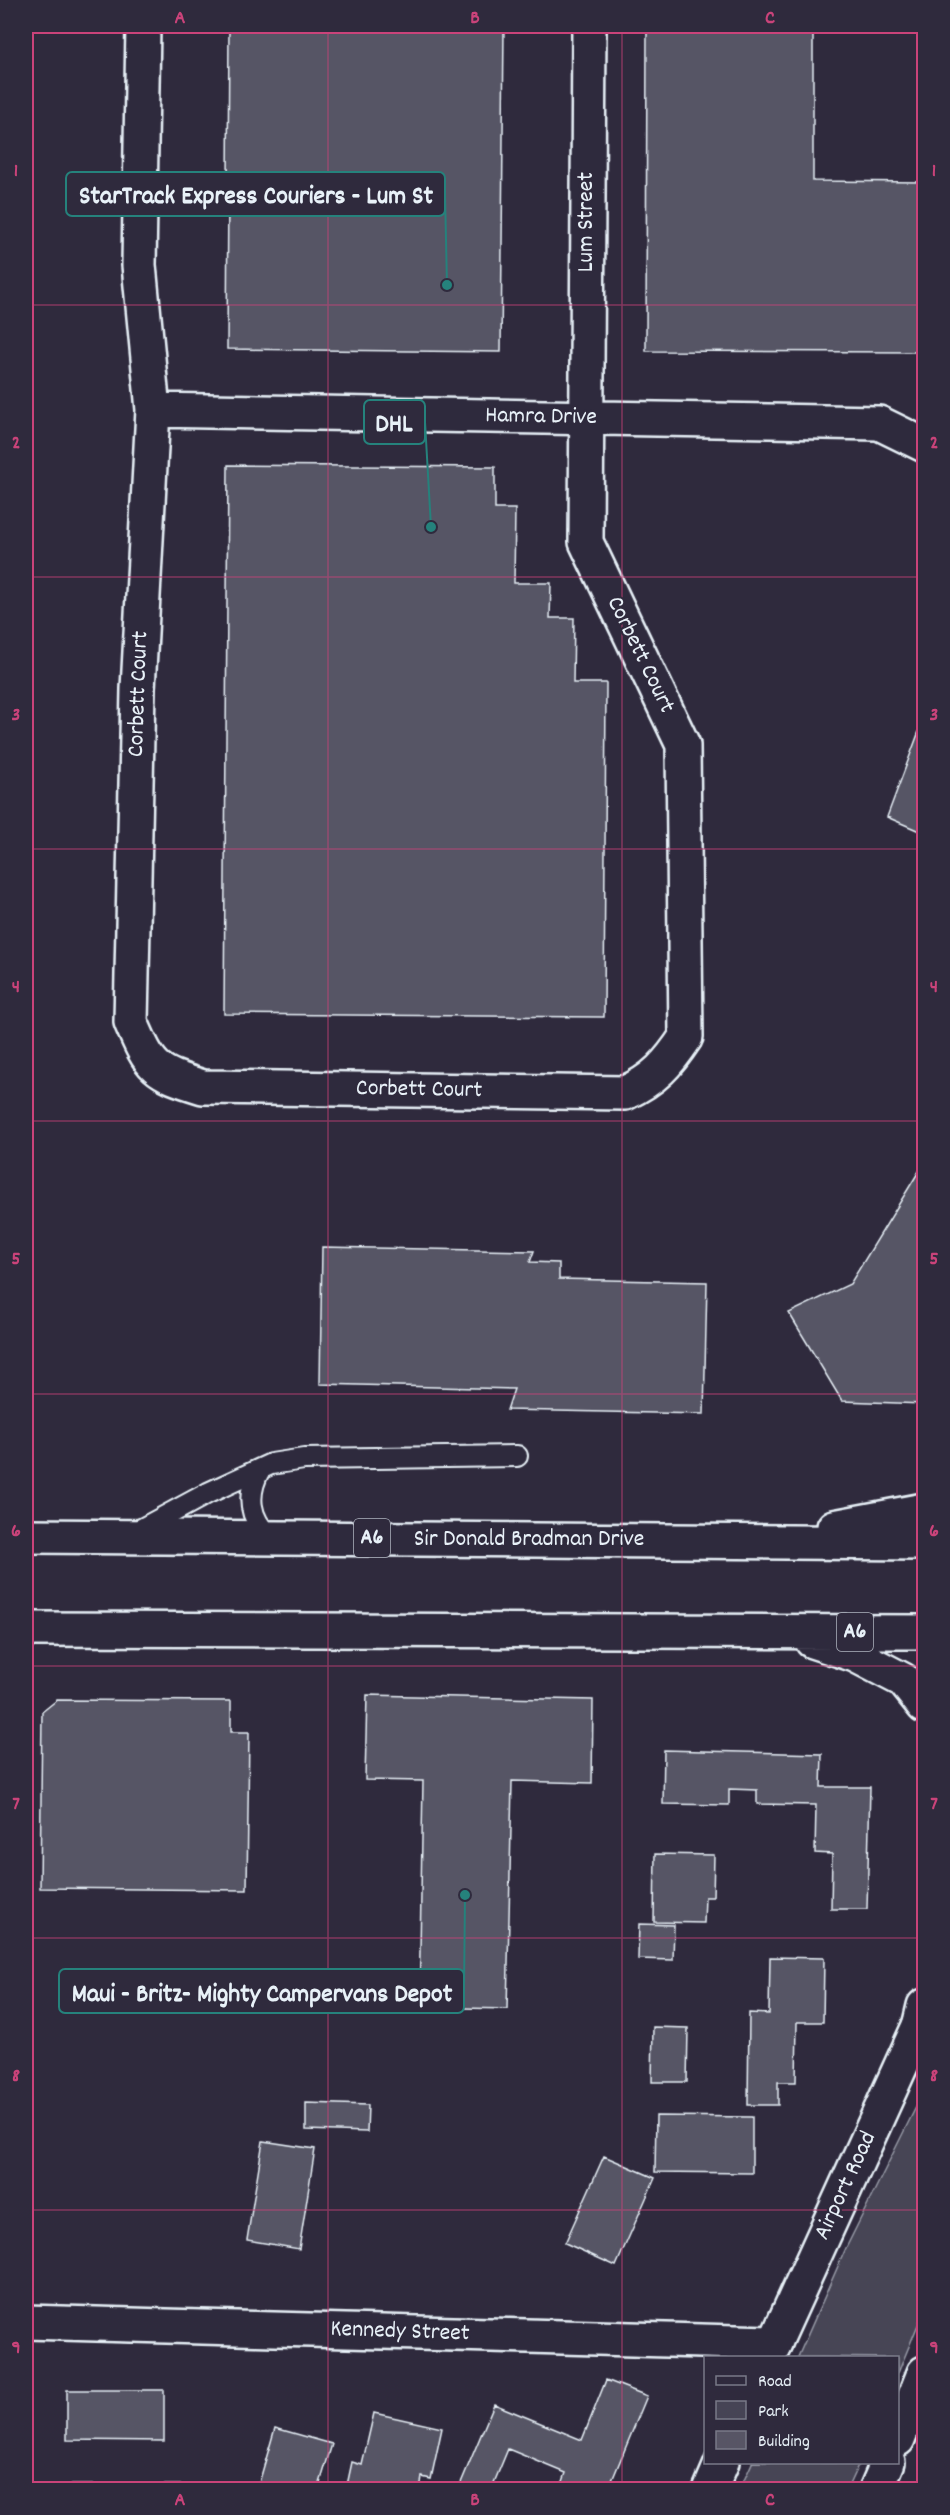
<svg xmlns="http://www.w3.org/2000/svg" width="950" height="2515" font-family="Dekko,sans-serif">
  <rect width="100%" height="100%" fill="#2f2a3d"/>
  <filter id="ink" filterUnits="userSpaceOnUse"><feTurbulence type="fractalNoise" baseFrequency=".0167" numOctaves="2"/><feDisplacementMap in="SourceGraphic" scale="12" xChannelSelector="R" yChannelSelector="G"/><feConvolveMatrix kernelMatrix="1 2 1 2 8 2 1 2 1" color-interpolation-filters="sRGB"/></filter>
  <g filter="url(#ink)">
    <!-- green -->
    <path fill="#464455" stroke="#979aa6" stroke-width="1.5" d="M924 2091V2310L898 2373V2358L798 2357 846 2248Z
      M752 2463V2462L859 2463 847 2489H740Z"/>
    <!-- building -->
    <path fill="#575565" stroke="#e8f1f8" stroke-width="1.5" d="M229 26H504L501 352 227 349Z
      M647 26H813V181L924 182V352L646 351Z
      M228 465 495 467V509H515L514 583H551L550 618H574L573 683H606L604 1017 224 1014Z
      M924 718V833L887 817Z
      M924 1163V1404L842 1401 789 1313 850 1284Z
      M322 1247 534 1251 530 1262 559 1263V1279L707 1282 704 1414 507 1410 514 1389 320 1384Z
      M367 1695 593 1700 592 1783 512 1781 507 2009 419 2007 423 1781 365 1780Z
      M57 1700 231 1701V1732H249L247 1890 40 1888 42 1712Z
      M664 1750 822 1754 821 1787H870L867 1909H831L832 1854 815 1853 816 1805 757 1804V1790L729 1789V1805L663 1804Z
      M655 1854 714 1855 713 1897H705L704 1923 654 1922Z
      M639 1924 674 1925 673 1960 638 1959Z
      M770 1957 824 1958 823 2022H797L796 2082H778V2105H748L749 2013 769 2014Z
      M653 2027 688 2028 687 2082H652Z
      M306 2103 368 2105 367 2132 306 2130Z
      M656 2116 752 2117V2173L655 2172Z
      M263 2141 315 2149 299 2249 247 2240Z
      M604 2156 655 2178 616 2266 565 2243Z
      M606 2380 647 2396 608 2490H560L566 2473 508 2449 491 2490H458L494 2404 582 2440Z
      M67 2390H164V2441L67 2440Z
      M374 2413 442 2428 431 2479 422 2477 420 2490H346L352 2462 362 2465Z
      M275 2428 332 2444 318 2490H257Z
      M65 2485H208V2490H65Z"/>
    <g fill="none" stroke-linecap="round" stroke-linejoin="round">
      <defs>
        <path id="service" d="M260 1469C246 1495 249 1517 269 1537
          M134 1533 208 1493 260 1469 271 1464 304 1459 517 1456"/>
        <path id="minor" d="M143 26 139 265 153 410 138 689 131 1022C151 1069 154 1072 203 1087L625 1093C655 1079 668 1064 686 1037L683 745 586 542 589 26
          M153 410 879 423 924 445
          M26 2322 775 2343"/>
        <path id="secondary" d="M768 2358 924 2015
          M898 2439 924 2373
          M710 2490 722 2462
          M876 2490 888 2462"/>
        <path id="primary" d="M834 1527 924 1510
          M26 1536 924 1543
          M26 1629 924 1632
          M812 1641 855 1655 903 1680 924 1706
          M919 2027 924 2006"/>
      </defs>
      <!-- service casing -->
      <use href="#service" stroke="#e8f1f8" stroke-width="24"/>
      <!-- minor casing -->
      <use href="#minor" stroke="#e8f1f8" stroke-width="38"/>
      <!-- secondary casing -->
      <use href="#secondary" stroke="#e8f1f8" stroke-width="38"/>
      <!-- primary casing -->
      <use href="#primary" stroke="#e8f1f8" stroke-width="38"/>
      <!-- service -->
      <use href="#service" stroke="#2f2a3d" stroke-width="20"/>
      <!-- minor -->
      <use href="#minor" stroke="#2f2a3d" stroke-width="33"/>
      <!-- secondary -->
      <use href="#secondary" stroke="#2f2a3d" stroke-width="33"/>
      <!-- primary -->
      <use href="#primary" stroke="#2f2a3d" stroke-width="33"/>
    </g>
  </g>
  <!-- grid -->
  <path fill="none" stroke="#ca437a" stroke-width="1.5" stroke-opacity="0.55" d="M328 26V2490M622 26V2490M26 305H924M26 577H924M26 849H924M26 1121H924M26 1394H924M26 1666H924M26 1938H924M26 2210H924"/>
  <g text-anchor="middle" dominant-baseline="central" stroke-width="4.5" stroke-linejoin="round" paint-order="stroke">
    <!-- shield labels -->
    <g fill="#2f2a3d" stroke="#b0b5c0" stroke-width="1.5">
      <rect x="354" y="1519" width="36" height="38" rx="4.5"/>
      <rect x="837" y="1613" width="36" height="38" rx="4.5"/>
    </g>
    <g font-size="22" font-weight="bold" fill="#e8f1f8">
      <text x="372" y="1538">A6</text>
      <text x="855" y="1632">A6</text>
    </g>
    <!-- street labels -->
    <g font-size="24" fill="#e8f1f8" stroke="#2f2a3d">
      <text transform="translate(587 222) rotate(-90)">Lum Street</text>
      <text transform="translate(541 417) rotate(1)">Hamra Drive</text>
      <text transform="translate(640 655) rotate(64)">Corbett Court</text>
      <text transform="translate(139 694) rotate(-88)">Corbett Court</text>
      <text transform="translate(419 1090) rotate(1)">Corbett Court</text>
      <text x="529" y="1540">Sir Donald Bradman Drive</text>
      <text transform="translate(846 2186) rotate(-65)">Airport Road</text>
      <text transform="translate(400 2332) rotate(2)">Kennedy Street</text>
    </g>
  </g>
  <!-- callouts -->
  <path fill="none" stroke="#25827c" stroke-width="2" d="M447 285L445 194M431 527L425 422M465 1895L464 1991"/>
  <g fill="#25827c" stroke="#2f2a3d" stroke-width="2">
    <circle cx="447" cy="285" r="6"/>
    <circle cx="431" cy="527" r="6"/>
    <circle cx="465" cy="1895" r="6"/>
  </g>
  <g fill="#2f2a3d" stroke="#25827c" stroke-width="2">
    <rect x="66" y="172" width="379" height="44" rx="6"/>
    <rect x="364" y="400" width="61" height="44" rx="6"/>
    <rect x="59" y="1969" width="405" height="44" rx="6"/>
  </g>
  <g font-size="26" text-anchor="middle" font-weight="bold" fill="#e8f1f8">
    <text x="256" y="203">StarTrack Express Couriers - Lum St</text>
    <text x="394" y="431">DHL</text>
    <text x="262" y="2001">Maui - Britz- Mighty Campervans Depot</text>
  </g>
  <!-- margin -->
  <rect width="950" height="2515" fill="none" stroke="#2f2a3d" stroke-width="66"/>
  <!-- legend -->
  <rect x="704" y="2356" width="195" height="108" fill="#2f2a3d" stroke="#797a88" stroke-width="1.5"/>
  <rect x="716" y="2376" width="30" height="9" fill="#2f2a3d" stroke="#797a88" stroke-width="1.5"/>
  <text x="758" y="2386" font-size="18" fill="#e8f1f8">Road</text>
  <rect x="716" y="2401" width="30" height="18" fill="#464455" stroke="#797a88" stroke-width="1.5"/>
  <text x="758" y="2416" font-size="18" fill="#e8f1f8">Park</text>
  <rect x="716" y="2431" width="30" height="18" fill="#575565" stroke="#797a88" stroke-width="1.5"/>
  <text x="758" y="2446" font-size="18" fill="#e8f1f8">Building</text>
  <rect x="33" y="33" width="884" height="2449" fill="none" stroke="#ca437a" stroke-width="2"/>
  <g font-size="20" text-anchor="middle" font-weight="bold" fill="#ca437a">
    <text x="180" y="23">A</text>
    <text x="475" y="23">B</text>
    <text x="770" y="23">C</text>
    <text x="16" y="176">1</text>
    <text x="934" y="176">1</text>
    <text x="16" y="448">2</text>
    <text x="934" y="448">2</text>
    <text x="16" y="720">3</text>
    <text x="934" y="720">3</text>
    <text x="16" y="992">4</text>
    <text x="934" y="992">4</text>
    <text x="16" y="1264">5</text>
    <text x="934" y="1264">5</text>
    <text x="16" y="1536">6</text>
    <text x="934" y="1536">6</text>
    <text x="16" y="1809">7</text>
    <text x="934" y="1809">7</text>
    <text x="16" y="2081">8</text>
    <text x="934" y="2081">8</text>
    <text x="16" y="2353">9</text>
    <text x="934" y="2353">9</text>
    <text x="180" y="2505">A</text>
    <text x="475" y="2505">B</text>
    <text x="770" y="2505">C</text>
  </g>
</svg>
